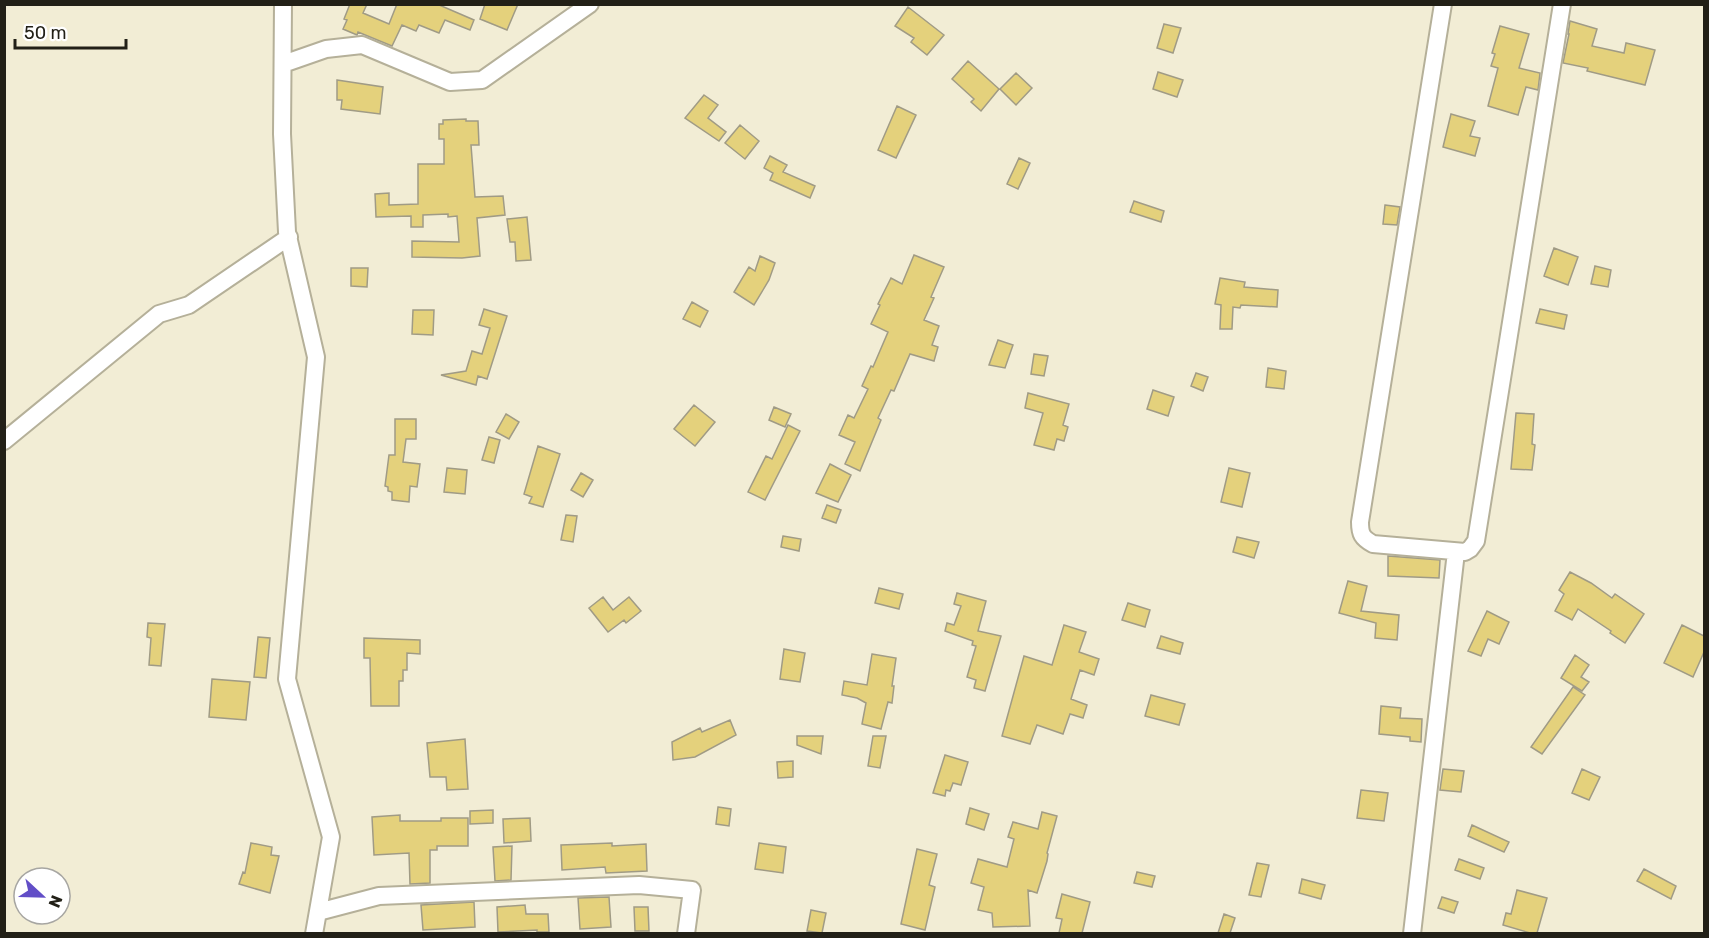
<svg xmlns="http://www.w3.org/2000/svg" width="1709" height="938" font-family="Rubik,sans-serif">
  <rect width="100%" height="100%" fill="#f2edd5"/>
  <!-- building -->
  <path fill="#e4d17c" stroke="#a09b85" stroke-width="1.5" d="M350 4H367L363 13 389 24 397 4H437L474 20 470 30 445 20 439 33 419 25 416 31 402 25 392 46 358 32 357 35 343 29 347 20 344 19Z
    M485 4H518L507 30 480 19Z
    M908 7 944 35 927 55 911 42 914 38 895 26Z
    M1570 21 1597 29 1592 46 1624 53 1626 43 1655 50 1645 85 1587 71 1588 68 1563 63 1569 34H1568Z
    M1164 24 1181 28 1173 53 1157 48Z
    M1500 26 1529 34 1519 68 1540 73 1538 90 1526 87 1518 115 1488 106 1498 68 1491 66 1495 54 1492 53Z
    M968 61 999 89 981 111 971 102 974 99 952 79Z
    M1158 72 1183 80 1177 97 1153 89Z
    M1016 73 1032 88 1016 105 1000 89Z
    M337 80 383 87 380 114 341 109 342 100H337Z
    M704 95 718 105 708 118 726 132 719 141 685 118Z
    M897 106 916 115 896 158 878 150Z
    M1451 114 1475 121 1470 136 1480 138 1475 156 1443 147Z
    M466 119V121H478L479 145H471L475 197 503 196 505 215 477 218 480 256 462 258 412 257V241L459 242 457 216 448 217V214L423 215V227H411V216L376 217 375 194 389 193V205L418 204V164H444V139H439V124H443V120Z
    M740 125 759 141 745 159 725 143Z
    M770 156 787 165 783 172 815 186 810 198 770 180 773 173 764 168Z
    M1019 158 1030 163 1018 189 1007 184Z
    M1134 201 1164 211 1161 222 1130 212Z
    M1385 205 1400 207 1397 225 1383 224Z
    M527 217 531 260 516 261 515 242H510L507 219Z
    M1554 248 1578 257 1568 285 1544 276Z
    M914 255 944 267 931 297 934 298 924 320 939 326 932 345 938 347 934 361 910 354 894 391 891 390 878 418 881 420 860 471 845 464 855 442 839 435 848 415 854 418 868 389 862 386 871 366 873 367 888 332 871 324 880 305 878 304 891 278 902 284Z
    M760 256 775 263 769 280 754 305 734 292 749 267 755 271Z
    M1595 266 1611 270 1608 287 1591 284Z
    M351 268H368L367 287 351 286Z
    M1220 278 1245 282 1244 287 1278 290 1277 307 1241 305 1240 308 1233 307 1232 329H1220L1221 305 1215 304Z
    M692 302 708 311 700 327 683 319Z
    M484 309 507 316 487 379 478 376 476 385 441 375 466 371 472 351 482 354 490 328 479 325Z
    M1540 309 1567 315 1564 329 1536 323Z
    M413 310H434L433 335 412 334Z
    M998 340 1013 345 1005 368 989 365Z
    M1034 354 1048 356 1044 376 1031 374Z
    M1268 368 1286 371 1284 389 1266 387Z
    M1196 373 1208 377 1203 391 1191 386Z
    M1153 390 1174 397 1168 416 1147 409Z
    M1028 393 1069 404 1063 425 1068 427 1064 441 1057 439 1054 450 1034 445 1043 413 1025 408Z
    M694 405 715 422 695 446 674 429Z
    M774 407 791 414 785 427 769 420Z
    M1516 413 1534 414 1532 444 1535 445 1532 470 1511 469Z
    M506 414 519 422 509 439 496 432Z
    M395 419H416V439H406L403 462 420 464 417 487 410 486 409 502 392 500V492L388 491V487L385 486 389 455H395Z
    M788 425 800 431 765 500 748 492 766 456 772 459Z
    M489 437 500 440 494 463 482 460Z
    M538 446 560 454 543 507 529 503 532 497 524 494Z
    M830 464 851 475 838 502 816 493Z
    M447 468 467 470 465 494 444 492Z
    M1229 468 1250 473 1242 507 1221 502Z
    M581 473 593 480 583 497 571 490Z
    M827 505 841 510 836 523 822 518Z
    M566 515 577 516 573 542 561 540Z
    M783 536 801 539 799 551 781 547Z
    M1237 537 1259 542 1254 558 1233 552Z
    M1388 556 1440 560 1439 578 1388 576Z
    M1570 572 1591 583 1612 598 1615 594 1644 614 1625 643 1610 633 1611 631 1578 609 1572 620 1555 611 1564 594 1559 590Z
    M1348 581 1367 586 1361 611 1399 615 1397 640 1375 638 1376 623 1339 613Z
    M879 588 903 594 899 609 875 603Z
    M957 593 986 601 978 631 1001 636 985 691 974 688 976 680 967 677 976 646 972 645 973 641 945 631 947 623 954 625 961 606 954 604Z
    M603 597 613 610 629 597 641 611 626 623 624 620 608 632 589 608Z
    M1128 603 1150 610 1145 627 1122 620Z
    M1487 611 1509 622 1499 644 1488 639 1481 656 1468 651Z
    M148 623 165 624 161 666 149 665 151 638 147 637Z
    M1064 625 1086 632 1079 652 1099 659 1094 675 1080 670 1071 699 1087 705 1083 718 1070 714 1063 734 1037 725 1030 744 1002 736 1024 656 1052 665Z
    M1682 625 1704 636V652L1693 677 1664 663Z
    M1161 636 1183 643 1180 654 1157 648Z
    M258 637 270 638 266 678 254 677Z
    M364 638 420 640V654L407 653V670H403V681H399V706H371L370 658H364Z
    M784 649 805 653 800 682 780 679Z
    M872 654 896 658 892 686H894L892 703 888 702 881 729 862 724 866 703 857 698 842 695 844 681 867 685Z
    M1575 655 1589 665 1581 677 1589 682 1582 691 1561 678Z
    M212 679 250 682 246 720 209 717Z
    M1573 687 1585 695 1542 754 1531 747Z
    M1151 695 1185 704 1179 725 1145 716Z
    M1381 706 1401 708 1400 718 1422 719 1421 742 1410 741V737L1379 734Z
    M730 720 736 735 695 757 673 760 672 742 700 728 702 732Z
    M797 736H823L821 754 797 745Z
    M873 736H886L880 768 868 766Z
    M465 739 468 789 447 790 446 777H430L427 743Z
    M945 755 968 762 961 785 953 783 950 791 946 790 945 796 933 793Z
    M793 761V777L778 778 777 762Z
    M1443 769 1464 771 1461 792 1440 790Z
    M1582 769 1600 777 1589 800 1572 793Z
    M1361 790 1388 793 1384 821 1357 818Z
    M718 807 731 809 729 826 716 824Z
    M970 808 989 814 984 830 966 824Z
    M493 810V823L470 824V811Z
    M1042 812 1057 816 1047 853 1048 854 1047 861 1037 893 1028 890 1030 926 993 927 992 913 978 910 984 887 971 883 978 859 1007 867 1014 839 1008 837 1013 822 1038 829Z
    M400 815V821H441V818H468V846H437V850H430V883L410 884 409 853 374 855 372 817Z
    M530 818 531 841 504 843 503 819Z
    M1472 825 1509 842 1504 852 1468 836Z
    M251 843 272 847 271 855 279 856 270 893 239 884 243 872 245 873Z
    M612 843V846L646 844 647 871 606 873 605 867 562 870 561 845Z
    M759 843 786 847 783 873 755 869Z
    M512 846 511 880 495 881 493 847Z
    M917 849 937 854 929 885 935 887 925 930 901 924Z
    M1459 859 1484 868 1480 879 1455 870Z
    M1257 863 1269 865 1261 897 1249 895Z
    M1644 869 1676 886 1671 899 1637 881Z
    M1137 872 1155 876 1152 887 1134 883Z
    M1302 879 1325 885 1321 899 1299 893Z
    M1517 890 1547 898 1537 933H1530L1503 925 1506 913 1511 914Z
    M1062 894 1090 902 1082 933H1059L1062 919 1056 918Z
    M609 897 611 927 580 929 578 898Z
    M1442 897 1458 902 1454 913 1438 908Z
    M474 902 475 927 423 930 421 905Z
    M525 905 526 914H548L549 932H537V930L498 932 497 907Z
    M634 907H648L649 931H635Z
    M811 910 826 913 822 933 807 931Z
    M1224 914 1235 918 1230 933H1218Z"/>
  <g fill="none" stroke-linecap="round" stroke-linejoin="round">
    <defs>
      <path id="minor" d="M283 4 282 134 287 232 316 357 287 679 331 837 314 934
        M1443 4 1360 522C1360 534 1362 538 1373 544L1465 552 1470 549 1476 541 1562 4
        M283 64 326 49 362 45 450 82 482 80 590 4
        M4 441 159 314 189 305 289 237
        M318 912 379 896 639 885 692 890 686 934
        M1412 934 1456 552"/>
    </defs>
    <!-- minor casing -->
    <use href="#minor" stroke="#b5b099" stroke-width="20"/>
    <!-- minor -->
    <use href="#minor" stroke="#fff" stroke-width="16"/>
  </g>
  <!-- border -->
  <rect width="1709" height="938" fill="none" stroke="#222017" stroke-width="12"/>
  <!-- north arrow -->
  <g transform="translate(42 896) rotate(112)"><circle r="28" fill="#ffffff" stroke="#a7a6a2" stroke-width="1.5"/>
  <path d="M0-4.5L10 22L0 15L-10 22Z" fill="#624ec7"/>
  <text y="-9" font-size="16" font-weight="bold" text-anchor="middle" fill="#222017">N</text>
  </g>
  <!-- scale -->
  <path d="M15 39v9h111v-9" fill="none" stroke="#222017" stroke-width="3"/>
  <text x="24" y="39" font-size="18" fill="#222017" stroke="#ffffff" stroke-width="4.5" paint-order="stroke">50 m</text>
</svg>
